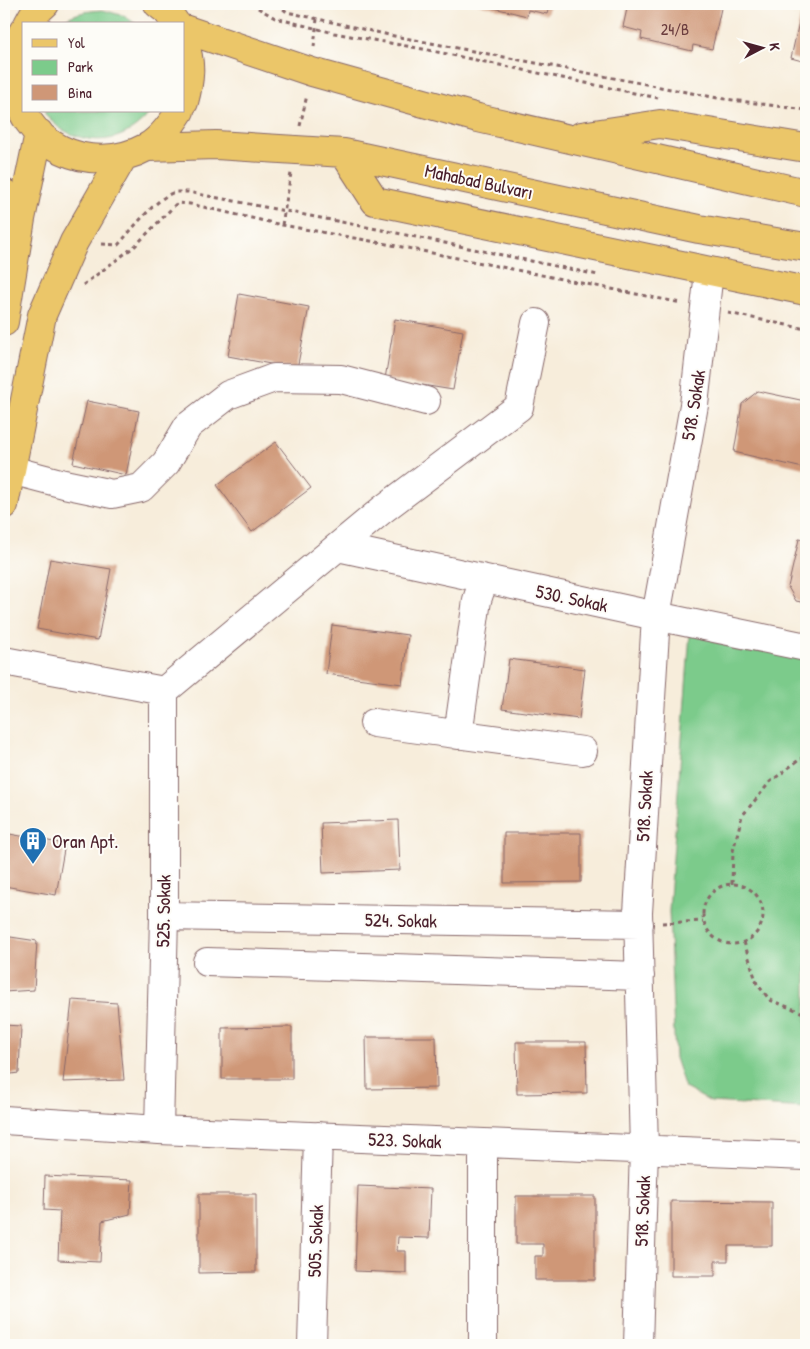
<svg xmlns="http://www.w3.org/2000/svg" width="810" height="1349" font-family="'Patrick Hand',sans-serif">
  <rect width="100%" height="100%" fill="#fdfcf7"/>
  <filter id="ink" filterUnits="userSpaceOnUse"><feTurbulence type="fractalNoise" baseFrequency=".02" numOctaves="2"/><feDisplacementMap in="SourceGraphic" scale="10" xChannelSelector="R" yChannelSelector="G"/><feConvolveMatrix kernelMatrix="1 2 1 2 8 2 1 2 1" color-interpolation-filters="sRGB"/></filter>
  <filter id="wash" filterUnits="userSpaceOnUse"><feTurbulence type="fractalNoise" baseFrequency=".0096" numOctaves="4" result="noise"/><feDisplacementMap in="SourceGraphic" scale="20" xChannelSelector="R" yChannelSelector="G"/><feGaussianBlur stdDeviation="1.12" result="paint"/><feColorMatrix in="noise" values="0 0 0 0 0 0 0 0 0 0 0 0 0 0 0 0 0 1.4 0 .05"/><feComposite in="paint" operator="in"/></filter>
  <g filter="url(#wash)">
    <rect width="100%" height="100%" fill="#f7eddb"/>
    <!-- green -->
    <path fill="#7ccb8b" stroke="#63755b" d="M103 10 124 16 136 24H59C71 13 87 11 103 10Z
      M44 111H151C129 141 95 148 63 130 56 127 51 119 45 114Z
      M690 633 806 657V1108L711 1102 685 1088 675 1058 669 911Z"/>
    <g id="blocks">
      <!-- building -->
      <path fill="#cf9777" d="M478 4H550L547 14 528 10 527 16Z
        M628 4H722L712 49 693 45 692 51 641 39 642 32 623 27Z
        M803 4H806V62L791 58Z
        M239 294 309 307 297 369 228 356Z
        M395 319 463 331 453 390 385 379Z
        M758 391 805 401 806 402V454L803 468 734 452 742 404Z
        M87 401 139 411 126 475 73 463Z
        M276 442 311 488 252 532 217 485Z
        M799 539 806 540V603L796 601 788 587Z
        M50 559 111 569 98 640 37 629Z
        M332 625 408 635 402 684 326 674Z
        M509 659 585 669 579 719 502 709Z
        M398 820 400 870 323 873 321 823Z
        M4 833 65 844 56 895 4 886Z
        M504 833H581V882L504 883Z
        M4 936 37 941 34 990 4 992Z
        M72 1000 117 1003 124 1080 63 1082Z
        M4 1025 21 1026 19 1073 4 1075Z
        M292 1027V1079H222V1028Z
        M366 1037H436L437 1088 367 1089Z
        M516 1042H586L587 1093 517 1094Z
        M45 1176 132 1180 130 1214 102 1221 100 1262 58 1260 60 1211 44 1210Z
        M358 1186 431 1189 429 1238 398 1237 397 1251H406V1273L355 1271Z
        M199 1194H256V1272L199 1273Z
        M516 1196H595V1280H535V1256H543V1244H516Z
        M671 1201 772 1202V1246H728V1261H715V1276H671Z"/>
    </g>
  </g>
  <g filter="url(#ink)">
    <use href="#blocks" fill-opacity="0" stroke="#876769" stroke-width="1"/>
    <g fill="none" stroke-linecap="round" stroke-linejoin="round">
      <defs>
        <path id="minor" d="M11 470 64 484 112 494 141 488 166 463 188 426 228 395 274 378 341 379 426 401
          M338 547 656 616 806 647
          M4 661 164 691 382 510 519 407 536 323
          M374 723 583 751
          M458 735 477 600 484 579
          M164 916 639 924
          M207 962 640 976
          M4 1120 159 1130 806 1156
          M159 1130 164 916V691
          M312 1345 318 1136
          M483 1345V1143
          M638 1345 644 1149 638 913 656 616 694 405 709 272"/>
        <path id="major" d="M158 4 167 11 176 24
          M28 24 33 15 45 4
          M184 29 312 72 478 118 806 193
          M24 30C15 45 13 62 14 78 18 145 90 178 147 147 161 139 171 125 180 111
          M184 42C192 64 190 80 184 102
          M581 136 660 124 806 148
          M148 147 216 145 344 153 699 229 806 247
          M344 153 375 201 806 291
          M4 193 8 236
          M4 322 21 219 39 133
          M4 505 42 315 74 242 123 157"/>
      </defs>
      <!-- minor casing -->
      <use href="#minor" stroke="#876769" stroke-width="30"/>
      <!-- major casing -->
      <use href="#major" stroke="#876769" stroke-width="30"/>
      <!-- path -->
      <path stroke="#876769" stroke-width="3" stroke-dasharray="4 4" stroke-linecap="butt" d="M251 4 275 18 334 33 423 49 658 98
        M277 4 287 12 389 35 718 98 806 110
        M314 47 317 19
        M300 126 307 95
        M282 225 291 173
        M102 244 118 245C131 231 158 195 176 192 180 192 185 192 188 192L387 231 598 275
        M83 285 135 246 177 203 190 204 282 225 382 243 681 303
        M728 313 806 329
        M732 884 733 851 742 816 770 782 800 759 806 758
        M703 914a30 30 0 1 1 60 0a30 30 0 1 1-60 0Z
        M662 923 703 921
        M744 942 757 984 770 1000 801 1012H806"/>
      <!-- minor -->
      <use href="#minor" stroke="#fff" stroke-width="28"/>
      <!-- major -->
      <use href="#major" stroke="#ebc669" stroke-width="28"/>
    </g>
  </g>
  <!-- icons -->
  <defs>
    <symbol id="building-pin" viewBox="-11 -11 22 30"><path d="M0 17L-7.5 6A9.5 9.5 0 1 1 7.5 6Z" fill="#1f6fb2" stroke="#fdfcf7"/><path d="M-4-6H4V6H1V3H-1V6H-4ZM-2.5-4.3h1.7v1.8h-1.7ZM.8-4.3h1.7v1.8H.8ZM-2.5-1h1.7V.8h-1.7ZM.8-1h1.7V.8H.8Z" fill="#fff"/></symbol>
  </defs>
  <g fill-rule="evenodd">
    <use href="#building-pin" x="17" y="825" width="32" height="43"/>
  </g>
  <g text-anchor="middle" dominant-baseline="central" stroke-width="4" stroke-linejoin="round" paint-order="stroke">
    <!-- number labels -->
    <g font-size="16" fill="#6b3d3e">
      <text x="675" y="29">24/B</text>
    </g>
    <!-- street labels -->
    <g font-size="19" fill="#4a1f2b" stroke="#fdfcf7">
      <text transform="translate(479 181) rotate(12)">Mahabad Bulvarı</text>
      <text transform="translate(693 405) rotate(-81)">518. Sokak</text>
      <text transform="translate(572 598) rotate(12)">530. Sokak</text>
      <text transform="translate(644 806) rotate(-87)">518. Sokak</text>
      <text transform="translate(163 911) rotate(-89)">525. Sokak</text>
      <text transform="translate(401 920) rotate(1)">524. Sokak</text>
      <text transform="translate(405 1140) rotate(2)">523. Sokak</text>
      <text transform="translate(642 1211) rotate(-88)">518. Sokak</text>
      <text transform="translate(315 1241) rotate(-88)">505. Sokak</text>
    </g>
    <!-- poi labels -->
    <g font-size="19" fill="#4a1f2b" stroke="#fdfcf7" text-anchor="start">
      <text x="52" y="841">Oran Apt.</text>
    </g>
  </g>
  <!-- margin -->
  <rect width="810" height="1349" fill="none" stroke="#fdfcf7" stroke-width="20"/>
  <!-- legend -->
  <rect x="22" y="22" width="162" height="90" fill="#fdfcf7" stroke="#b5a4a5"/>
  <rect x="32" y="39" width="25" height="8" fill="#ebc669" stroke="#b5a4a5"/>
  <text x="68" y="48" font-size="15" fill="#4a1f2b">Yol</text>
  <rect x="32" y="60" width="25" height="15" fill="#7ccb8b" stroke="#b5a4a5"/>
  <text x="68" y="72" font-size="15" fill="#4a1f2b">Park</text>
  <rect x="32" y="85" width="25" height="15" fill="#cf9777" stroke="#b5a4a5"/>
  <text x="68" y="98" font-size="15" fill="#4a1f2b">Bina</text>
  <!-- north arrow -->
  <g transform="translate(762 48) rotate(84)" stroke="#fdfcf7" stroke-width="4" paint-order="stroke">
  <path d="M0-4L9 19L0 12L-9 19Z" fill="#4a1f2b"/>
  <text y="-8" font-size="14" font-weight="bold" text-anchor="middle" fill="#4a1f2b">K</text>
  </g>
</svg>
